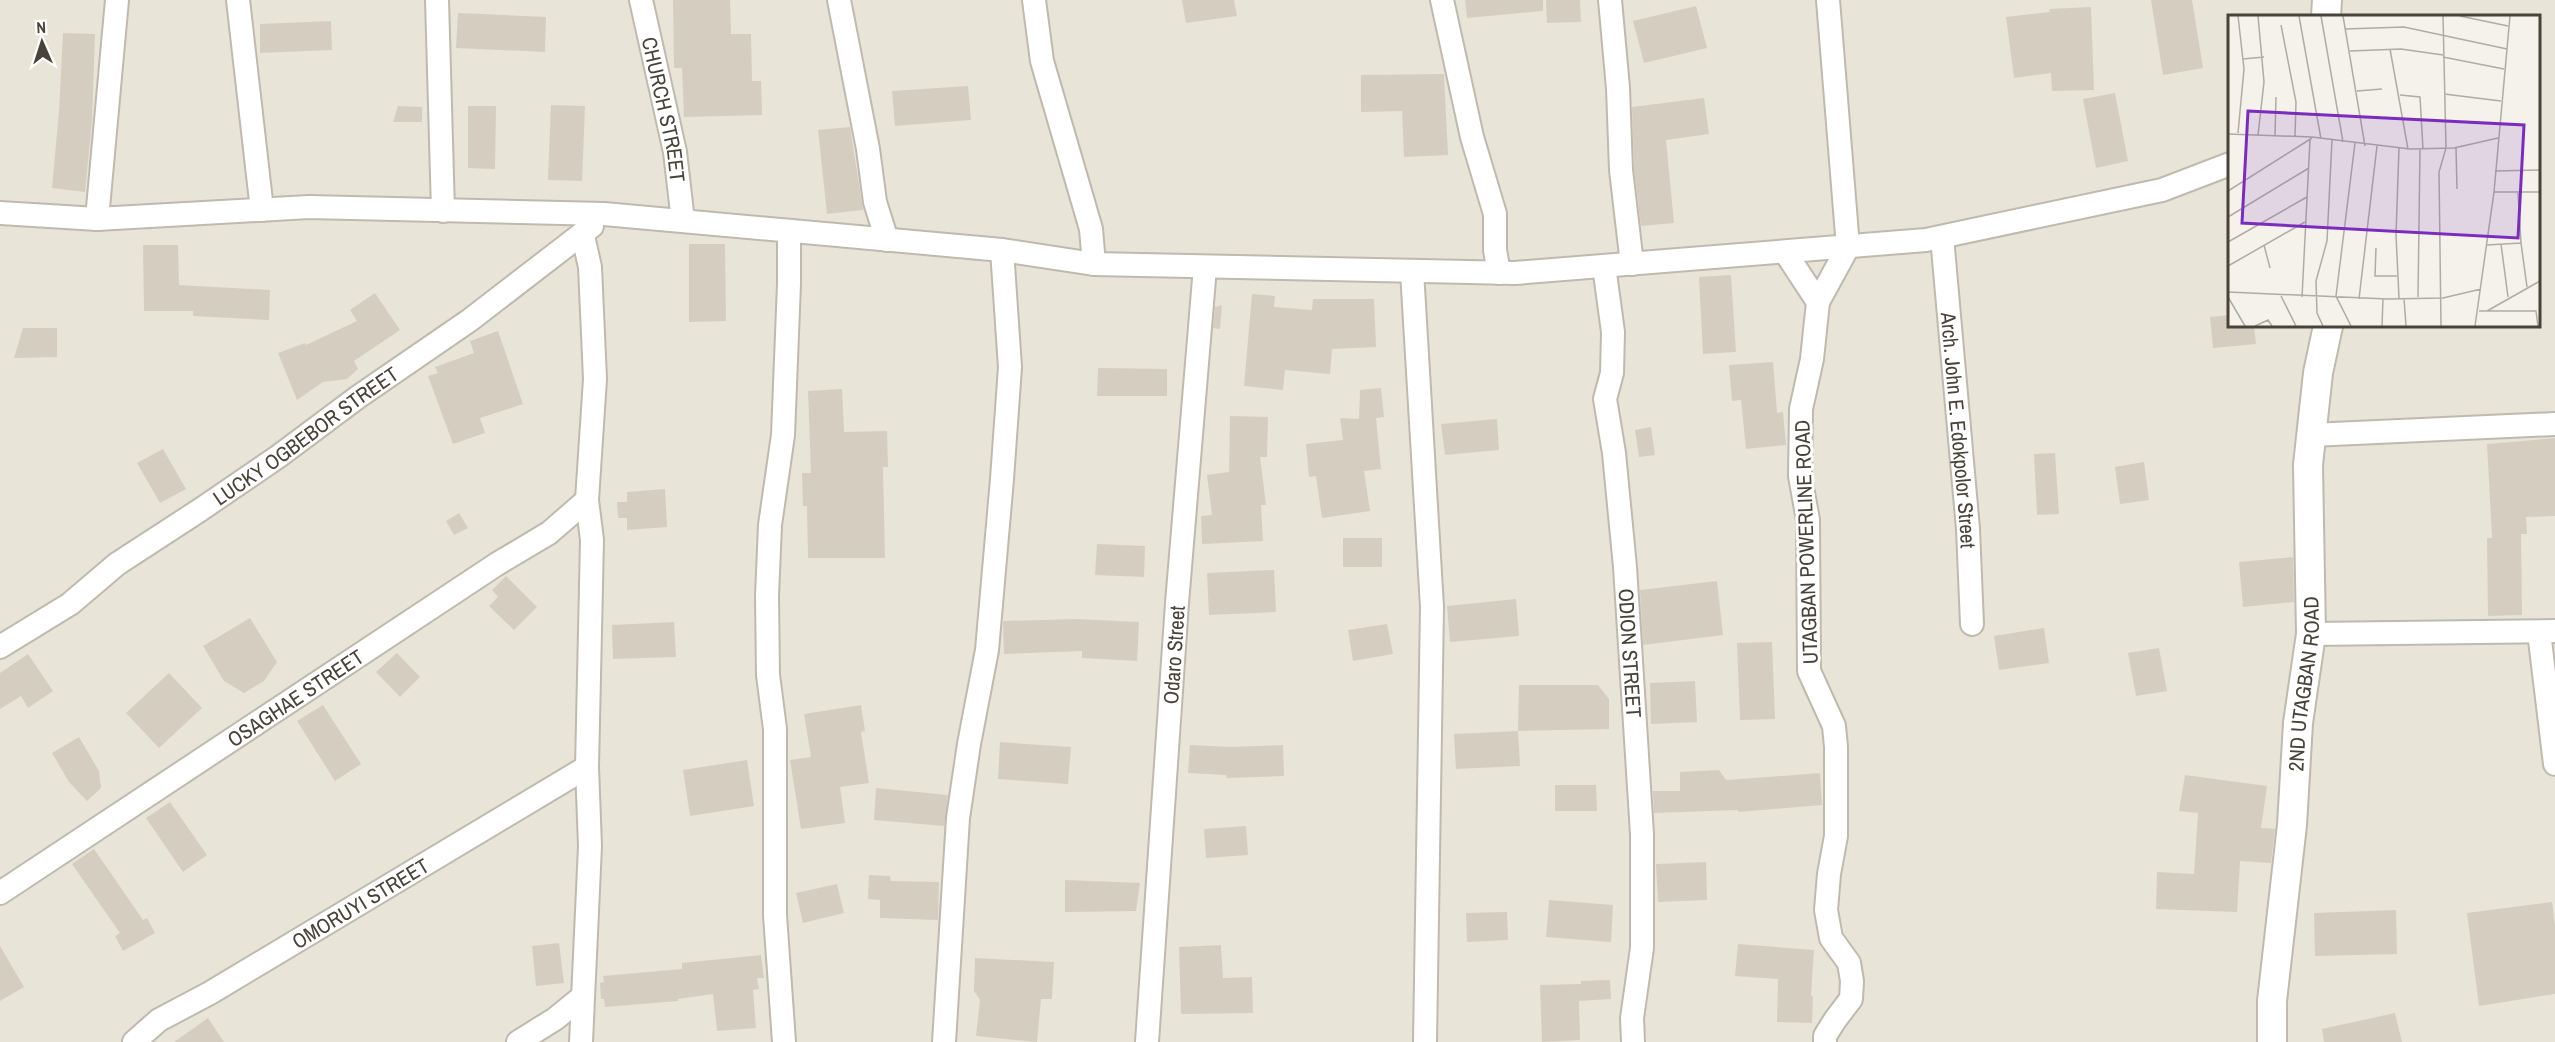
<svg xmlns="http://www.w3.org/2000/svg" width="2555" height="1042" font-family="'Archivo Narrow',sans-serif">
  <rect width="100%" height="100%" fill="#f4f2ea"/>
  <!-- residential -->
  <path fill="#e8e4d8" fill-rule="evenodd" d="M0 0H2555V1042H0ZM2230 16H2538V326H2230Z"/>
  <!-- building -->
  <path fill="#d5cec0" d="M673 0H730L731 34H751L752 81H761L762 115 684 117 682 68H674Z
    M1182 0H1234L1237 16 1186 23Z
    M1465 0H1543V11L1467 18Z
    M1546 0H1580L1581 22 1547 23Z
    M2151 0H2192L2203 68 2163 75Z
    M1696 6 1707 48 1644 63 1633 21Z
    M2091 7 2094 90 2052 91 2051 73 2014 78 2006 17 2050 12 2049 9Z
    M458 13 546 17 545 52 456 48Z
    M331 21 332 50 260 53V24Z
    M63 33 95 34 92 121 85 192 52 188 59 111Z
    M1444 74 1448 155 1404 157 1402 111 1361 112V75Z
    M968 86 971 120 895 126 892 91Z
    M2115 93 2128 161 2096 168 2083 99Z
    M1704 98 1709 134 1666 140 1674 223 1641 226 1634 169 1632 107Z
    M551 105 585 106 582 181 548 180Z
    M398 106 422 107V122H393Z
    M468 106H496L495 169 468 168Z
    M850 127 863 210 827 214 818 130Z
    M689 244H725L726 321 689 322Z
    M143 245H178L179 285 270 290 269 320 193 316V311H144Z
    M1731 275 1736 352 1703 354 1699 277Z
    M375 293 400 330 354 361 358 369 347 379 323 382 297 400 278 353 305 343 306 345 357 321 350 310Z
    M1252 294 1275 296 1274 307 1312 310 1313 299H1374L1376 347 1332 349 1330 374 1285 370 1283 390 1244 386Z
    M1222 305 1220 329 1213 328 1215 307Z
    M2229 315V326H2254L2256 344 2213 348 2210 317Z
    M23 328H57V357L14 358Z
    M498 331 523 404 480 418 485 433 453 444 428 376 438 373 435 367 474 353 470 341Z
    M1773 362 1777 413 1783 412 1786 445 1746 449 1741 400 1732 401 1729 365Z
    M1098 368 1167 369V396H1097Z
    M1381 388 1384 417 1376 418 1381 469 1364 471 1370 511 1322 518 1316 476 1309 477 1306 444 1343 440 1340 418 1359 419 1360 390Z
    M842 389 844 432 887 431 888 467H883L885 558H808L807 506H803L802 473H811L808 391Z
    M1230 416 1268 417 1267 457H1260L1266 505H1261L1263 541 1202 544 1201 516 1212 515 1207 475 1229 472Z
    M1497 419 1499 450 1445 455 1441 424Z
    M1651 427 1655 455 1639 457 1635 430Z
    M2555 438V516L2526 517 2527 534H2521L2522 615 2488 616 2487 538H2492L2487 444Z
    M163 449 186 489 160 503 137 463Z
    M2055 453 2059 514 2037 515 2034 454Z
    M2144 462 2149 500 2120 504 2115 467Z
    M665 489 667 527 627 530V518H618L617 502H627V492Z
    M459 513 468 528 454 535 446 521Z
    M1343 538H1382V567H1343Z
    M1097 544 1145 546 1144 577 1095 575Z
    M2293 557 2294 602 2243 607 2239 562Z
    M1274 570 1276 612 1209 615 1207 573Z
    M506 576 537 607 514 630 489 606 498 597 492 590Z
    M1717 581 1723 635 1643 645 1640 590Z
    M1516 599 1519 636 1450 642 1447 606Z
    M250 618 277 662 264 681 244 693 224 681 203 646Z
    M1076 619 1139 622 1137 661 1082 658V651L1004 654 1003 621Z
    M674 622 676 657 613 659 612 625Z
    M1387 624 1393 654 1353 661 1348 630Z
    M2044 628 2049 663 1999 670 1994 636Z
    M1772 642 1775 719 1740 720 1737 643Z
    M2159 648 2167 691 2136 696 2128 653Z
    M397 653 420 677 400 697 376 672Z
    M28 654 53 691 28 708 21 696 0 709V673Z
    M169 673 202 708 159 748 126 713Z
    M1695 681 1697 722 1651 724 1650 683Z
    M1519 685H1598L1609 699V729L1518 731Z
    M323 705 361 764 335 781 297 721Z
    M861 705 865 731 861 732 869 783 840 787 845 823 801 829 790 760 811 757 804 714Z
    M1518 731 1520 766 1456 769 1454 734Z
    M79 737 99 771 101 788 87 801 69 782 52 753Z
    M1000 742 1071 747 1068 784 998 779Z
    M1190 745 1229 747 1283 745 1284 776 1227 778 1226 775 1188 773Z
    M747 760 754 806 690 816 683 770Z
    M1719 770 1726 780 1820 773 1822 805 1738 812V810L1654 813 1653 791H1680V772Z
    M2185 775 2267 786 2261 828 2275 829 2271 863 2240 861 2237 912 2156 909 2157 872 2194 874 2198 813 2179 811Z
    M1555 785H1596L1597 811H1555Z
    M876 788 948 795 944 826 874 820Z
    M170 802 207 855 183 872 146 818Z
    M1246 826 1248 855 1206 858 1204 829Z
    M94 849 143 920 147 918 155 933 123 951 115 936 120 933 72 864Z
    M1706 862 1707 900 1658 902 1656 864Z
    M869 875 890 876 891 881 939 882 938 920 880 918V900L868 899Z
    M1065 880 1140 883 1136 911 1065 912Z
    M837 884 844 913 803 923 796 893Z
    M1549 900 1613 905 1611 942 1546 937Z
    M2552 902 2555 926V994L2479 1006 2467 913Z
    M2396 910 2397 954 2315 956 2314 913Z
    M1507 912 1508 940 1467 942 1466 913Z
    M559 943 564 983 536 986 532 946Z
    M1738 944 1814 950 1811 996H1813L1812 1023 1777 1022 1778 979 1735 976Z
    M1221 945 1223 978 1252 977 1253 1013 1181 1014 1179 947Z
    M0 946 24 987 0 1001Z
    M761 955 764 978H757L759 989 753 990 756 1028 717 1031 713 994 678 999V1001L605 1007 604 999H601L600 983 604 982 603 976 682 969V963Z
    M975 958 1054 962 1052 999H1041L1037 1042 976 1036 980 1000 974 991Z
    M1610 980 1611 999 1579 1001 1580 1040 1542 1042 1540 985 1581 984V981Z
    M2395 1013 2402 1042H2324L2322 1029Z
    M208 1018 224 1042H174Z"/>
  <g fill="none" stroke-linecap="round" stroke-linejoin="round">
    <defs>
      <g id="minor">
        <path d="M238 0 262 210"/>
        <path d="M437 0 443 211"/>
        <path id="s1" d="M641 0 675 152 683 221"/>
        <path d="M839 0 868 149 875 202 887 240"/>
        <path d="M1034 0 1042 61 1091 229 1094 264"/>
        <path d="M1442 0 1472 137 1495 214V250L1499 273"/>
        <path d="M1610 0 1618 88 1621 170 1632 264"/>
        <path d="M1828 0 1848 247"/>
        <path d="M0 213 97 219 309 207 604 214 1002 250 1094 264 1515 273 1926 240 2162 190 2230 164"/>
        <path d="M97 219 117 0"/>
        <path id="s2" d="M1942 237 1968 529 1972 624"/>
        <path d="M1785 252 1818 302"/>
        <path id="s3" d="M1604 266 1613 332 1612 373 1605 399 1614 453 1625 567 1642 834V948L1632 1018 1633 1042"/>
        <path d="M1412 271 1432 607 1425 1042"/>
        <path d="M2311 435 2555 424"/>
        <path d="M2539 632 2555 764"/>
        <path d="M2311 634 2555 631"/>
        <path id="s4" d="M0 647 70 604 117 564 200 510 279 456 358 397 470 320 592 226"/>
        <path id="s5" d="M0 893 497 564 549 533 587 500"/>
        <path id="s6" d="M134 1042 159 1020 210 993 587 767"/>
        <path d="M518 1042 555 1019 582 997"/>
        <path d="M581 1042 590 846 587 767 592 540 587 500 595 379 590 267 583 236"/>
        <path d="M784 1042 775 915V729L768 675 767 596 770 525 783 435 789 284V231"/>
        <path d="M944 1042 958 818 969 744 987 650 1002 479 1010 367 1002 250"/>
        <path id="s7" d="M1147 1042 1177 603 1205 267"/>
        <path d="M1825 1042V1036L1835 1020 1851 999 1852 981 1849 963 1831 938 1826 910 1829 874 1836 836V747L1834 726 1809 671 1808 520 1800 476 1801 409 1812 359 1818 302 1848 247"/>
      </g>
      <g id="tertiary">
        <path d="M2326 16 2327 0"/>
        <path id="s8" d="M2272 1042V1001L2292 825 2298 723 2311 634 2308 465 2318 373 2328 326"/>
      </g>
    </defs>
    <!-- minor casing -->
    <use href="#minor" stroke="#bfbaad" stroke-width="26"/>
    <!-- tertiary casing -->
    <use href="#tertiary" stroke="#bfbaad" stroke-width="32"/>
    <!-- minor -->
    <use href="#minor" stroke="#fff" stroke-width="22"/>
    <!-- tertiary -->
    <use href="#tertiary" stroke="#fff" stroke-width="28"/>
  </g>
  <g text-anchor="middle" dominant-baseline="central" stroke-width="6" stroke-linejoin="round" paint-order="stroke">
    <!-- street labels -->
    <g font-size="21" fill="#484338" stroke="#fff">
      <text stroke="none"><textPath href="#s1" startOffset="112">CHURCH STREET</textPath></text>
      <text stroke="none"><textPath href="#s2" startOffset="194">Arch. John E. Edokpolor Street</textPath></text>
      <text stroke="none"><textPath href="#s4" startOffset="372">LUCKY OGBEBOR STREET</textPath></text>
      <text transform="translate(1806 542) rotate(-92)">UTAGBAN POWERLINE ROAD</text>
      <text stroke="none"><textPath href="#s3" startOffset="390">ODION STREET</textPath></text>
      <text stroke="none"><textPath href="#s7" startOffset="388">Odaro Street</textPath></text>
      <text stroke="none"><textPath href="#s8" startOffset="360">2ND UTAGBAN ROAD</textPath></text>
      <text stroke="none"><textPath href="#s5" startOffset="354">OSAGHAE STREET</textPath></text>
      <text stroke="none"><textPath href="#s6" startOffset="266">OMORUYI STREET</textPath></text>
    </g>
  </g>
  <!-- overview -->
  <g transform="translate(2228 15)">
    <rect width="312" height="312" fill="#f4f2ea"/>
    <path fill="none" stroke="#afaca3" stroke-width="1.5" d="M71 1 93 124M93 1 115 127M115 1 137 131M232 1 280 11M53 10 68 87 67 121M117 14 176 12 279 34M162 34 180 134M122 36 173 34 215 40M215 42 276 54M15 44 36 42M129 76 154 74M216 79 273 86M172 80 192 82 195 134M10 118 16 54 10 1M0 119 84 122 182 134 226 133 270 123M30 120 36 67 30 1M47 120 48 82M228 132 229 174M171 133 168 220 171 283M267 156 312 155M0 176 84 123M266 177H312M290 178 293 228M0 202 81 153M0 227 79 182M273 229 280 282M36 230 42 253M259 230 293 228 299 272M148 233 147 261H169M0 251 77 207M0 277 159 284 215 283 253 274M53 281 68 311M0 282 17 311M74 282 82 125M190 282 192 134M176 283 178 311M131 284 149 131M251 296H308L310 311M259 296 312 266M27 311 40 305 44 311M95 311 89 298 88 266 99 226 104 125M123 311 108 281 127 128M154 311 155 284M213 311 211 157 218 133 215 1M247 311 266 177 282 1"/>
    <path fill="#7b2cbf" fill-opacity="0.15" stroke="#7b2cbf" stroke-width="3" d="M20 96 296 110 290 223 14 208Z"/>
    <rect width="312" height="312" fill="none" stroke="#484338" stroke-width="3"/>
  </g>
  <!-- north arrow -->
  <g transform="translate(42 42) rotate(357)" stroke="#ffffff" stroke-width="4.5" paint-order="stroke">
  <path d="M0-4.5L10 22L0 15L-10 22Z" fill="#484338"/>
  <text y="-9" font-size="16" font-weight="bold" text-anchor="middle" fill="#484338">N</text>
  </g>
</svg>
